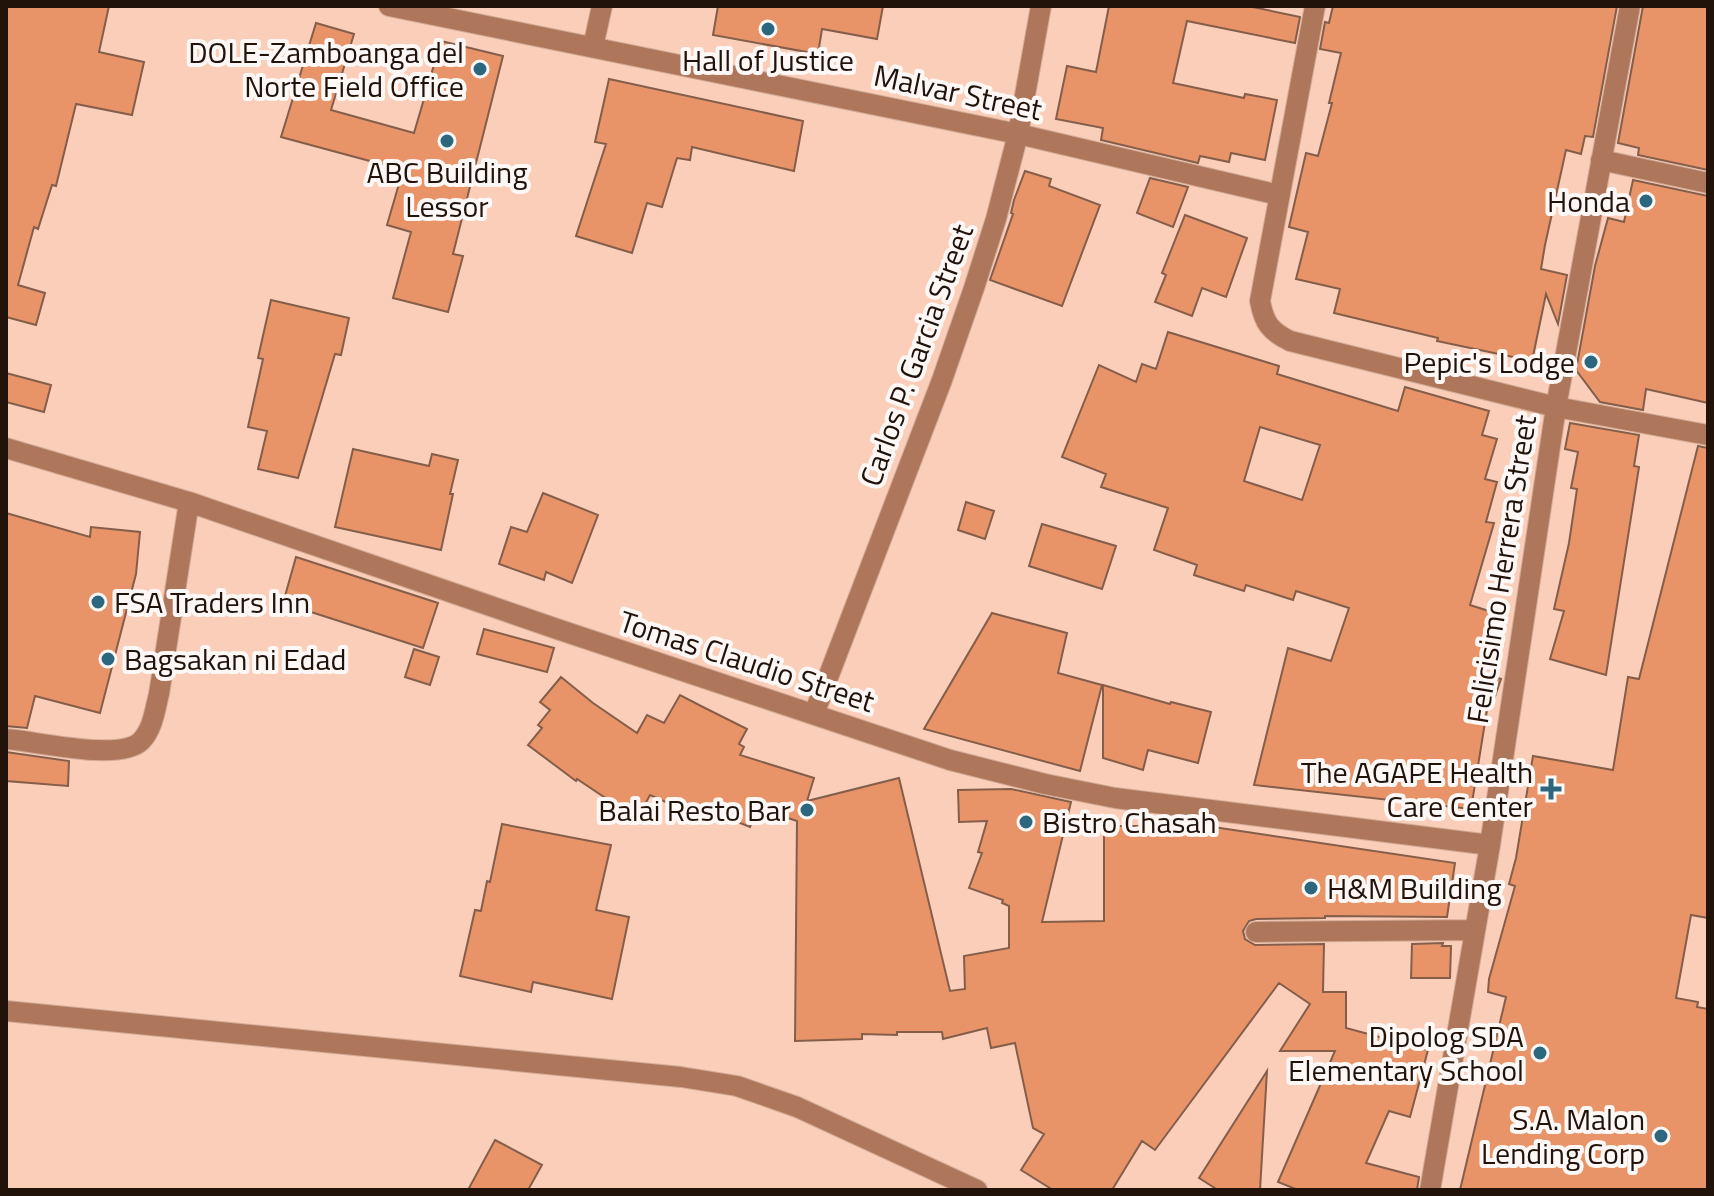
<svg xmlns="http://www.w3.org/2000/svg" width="1714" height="1196" font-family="'Titillium Web',sans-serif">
  <rect width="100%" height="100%" fill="#faceb8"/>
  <!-- building -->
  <path fill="#e89468" stroke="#845e4b" stroke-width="2" fill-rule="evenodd" d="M6 6H109L99 52 144 62 132 115 76 104 56 186 52 185 38 229 34 227 18 285 45 293 36 325 6 317Z
    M718 6H883L877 39 822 29 818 54 713 35Z
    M1109 6H1248L1300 17 1295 43 1187 21 1173 83 1244 98 1245 94 1277 100 1265 160 1231 153 1229 162 1200 156 1198 163 1101 140 1103 128 1056 119 1067 66 1096 72Z
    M1333 6H1617L1593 137 1585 136 1581 154 1566 150 1545 245 1541 269 1567 275 1558 324 1546 294 1532 361 1437 341 1438 338 1334 313 1340 289 1296 279 1308 232 1289 227 1306 153 1318 156 1332 103H1329L1341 53 1320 49 1325 22 1329 23Z
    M1643 6H1708V170L1638 155 1639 148 1618 143Z
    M316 23 354 34 331 110 414 133 441 41 503 56 453 254 463 256 448 312 393 298 411 232 387 225 403 170 281 137Z
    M609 79 803 121 794 171 692 147 690 160 677 158 662 207 647 203 632 253 576 236 606 144 595 142Z
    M1025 171 1051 179 1049 186 1100 205 1062 306 990 280 1013 214 1011 213 1014 200Z
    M1150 178 1188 187 1173 227 1137 213Z
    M1633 180 1708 196V403L1646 389 1643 410 1600 402 1576 370 1595 266 1608 218 1624 222Z
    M1185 215 1247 238 1226 297 1202 288 1192 316 1155 302 1166 275 1162 273Z
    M271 300 349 318 341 355 335 354 298 478 258 469 267 431 248 427 263 359 258 358Z
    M1168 332 1279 366 1277 374 1398 411 1405 387 1489 411 1482 435 1497 439 1485 479 1497 482 1486 522 1494 523 1470 605 1495 613 1482 653 1489 655 1483 673 1501 679 1492 705 1488 704 1471 809 1254 785 1288 648 1331 661 1349 608 1296 591 1293 600 1246 585 1244 591 1194 575 1197 565 1154 550 1168 508 1101 487 1106 474 1062 457 1099 365 1136 382 1142 364 1156 369ZM1260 427 1320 445 1302 500 1244 481Z
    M6 373 51 385 44 412 6 402Z
    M1570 423 1639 435 1634 466 1639 467 1606 675 1550 659 1564 611 1554 609 1569 543 1577 489 1571 488 1578 452 1565 449Z
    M1698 446 1708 448V918L1691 915 1676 998 1698 1002 1697 1007 1708 1009V1190H1460L1506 997 1488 992 1489 979 1515 886 1509 884 1516 858 1533 756 1613 770 1628 677 1639 679Z
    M353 449 429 466 432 454 458 460 450 494H453L441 550 335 527Z
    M543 493 598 515 572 583 546 572 544 580 499 564 511 527 527 532Z
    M966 502 994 511 985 539 958 530Z
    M6 513 90 537 91 527 140 532 136 574 100 713 35 696 27 728 6 726Z
    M1042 524 1116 546 1102 589 1029 566Z
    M296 557 438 603 423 648 283 603Z
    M992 613 1067 633 1058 673 1102 685 1080 771 924 729Z
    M484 629 554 648 547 672 477 654Z
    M414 649 439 657 430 685 405 677Z
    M561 677 593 703 637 733 647 715 664 723 680 695 701 706 747 729 739 744 744 747 740 755 814 778 807 801 899 778 950 991 965 989 964 956 1009 948V906L1002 903 1003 900 969 888 982 853 978 852 987 821 959 822 958 790 1011 789 1071 802 1042 922 1104 921V826H1173V821L1455 863 1447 917 1325 916V918L1256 919 1249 921 1243 931 1245 939 1255 945 1324 944 1323 992H1346V1028L1428 1050 1410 1117 1389 1111 1366 1163 1419 1177 1417 1190H1298L1278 1182 1335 1051H1280L1310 1004 1279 983 1155 1150 1142 1141 1112 1190H1053L1021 1170 1044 1134 1033 1128 1015 1043 991 1048 987 1028 943 1039 942 1032H897V1035L862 1034V1039L795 1041 797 821 758 808 750 827 715 813 713 816 688 806 686 811 650 795 637 819 577 779 576 781 528 745 542 728 538 725 550 710 540 702Z
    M1103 685 1170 704 1171 702 1211 712 1198 763 1148 750 1143 770 1103 758Z
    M6 752 69 761 68 786 6 781Z
    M502 824 611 845 596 910 629 917 612 999 533 982 531 992 460 976 475 910 481 911 487 881 490 882Z
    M1443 943 1442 946H1451L1450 978H1411L1412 944Z
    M1267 1071 1260 1190H1218L1199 1178Z
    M495 1140 542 1165 528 1190H468Z"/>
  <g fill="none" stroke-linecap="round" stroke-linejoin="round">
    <defs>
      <path id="minor" d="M389 6 1018 134 1279 195
        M1315 6 1260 301C1264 323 1270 331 1290 341L1556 407 1708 435
        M593 47 602 6
        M1601 160 1708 183
        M6 448 189 502 560 630 950 760 1045 784 1115 798 1490 845
        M814 714 942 380 974 288 996 219 1018 134 1041 6
        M6 739C36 741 120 762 141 741 153 729 155 709 159 694L189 502
        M1256 932 1474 930
        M6 1011 681 1077 737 1086 797 1107 977 1190
        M1430 1190 1490 845 1556 407 1630 6"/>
    </defs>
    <!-- minor casing -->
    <use href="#minor" stroke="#d3ac99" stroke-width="22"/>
    <!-- minor -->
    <use href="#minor" stroke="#ae775b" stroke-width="20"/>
  </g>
  <!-- markers -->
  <g fill="#2c677f" stroke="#fdf8f6" stroke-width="3">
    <circle cx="768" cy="29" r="8"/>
    <circle cx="480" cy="69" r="8"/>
    <circle cx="447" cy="141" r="8"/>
    <circle cx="1646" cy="201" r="8"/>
    <circle cx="1591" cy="362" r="8"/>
    <circle cx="98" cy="602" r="8"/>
    <circle cx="108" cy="659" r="8"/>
    <path d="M1547 777h8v8h8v8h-8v8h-8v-8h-8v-8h8z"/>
    <circle cx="807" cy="810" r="8"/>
    <circle cx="1026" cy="822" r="8"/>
    <circle cx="1311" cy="888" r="8"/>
    <circle cx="1540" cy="1053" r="8"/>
    <circle cx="1661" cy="1136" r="8"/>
  </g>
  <g text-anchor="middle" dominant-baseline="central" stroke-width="8" stroke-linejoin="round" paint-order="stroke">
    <!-- poi labels -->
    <g font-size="30" fill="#21120a" stroke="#fdf8f6" text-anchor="end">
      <text x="464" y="52">DOLE-Zamboanga del<tspan x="464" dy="34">Norte Field Office</tspan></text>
      <text x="768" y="60" text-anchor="middle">Hall of Justice</text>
      <text x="447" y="172" text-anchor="middle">ABC Building<tspan x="447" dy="34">Lessor</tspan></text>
      <text x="1630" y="201">Honda</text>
      <text x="1575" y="362">Pepic's Lodge</text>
      <text x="114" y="602" text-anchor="start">FSA Traders Inn</text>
      <text x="124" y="659" text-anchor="start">Bagsakan ni Edad</text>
      <text x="1533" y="772">The AGAPE Health<tspan x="1533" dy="34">Care Center</tspan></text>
      <text x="791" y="810">Balai Resto Bar</text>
      <text x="1042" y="822" text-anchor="start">Bistro Chasah</text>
      <text x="1327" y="888" text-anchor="start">H&amp;M Building</text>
      <text x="1524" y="1036">Dipolog SDA<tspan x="1524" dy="34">Elementary School</tspan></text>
      <text x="1645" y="1119">S.A. Malon<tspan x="1645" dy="34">Lending Corp</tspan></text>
    </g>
    <!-- street labels -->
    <g font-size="30" fill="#21120a" stroke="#fdf8f6">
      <text transform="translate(958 92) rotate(12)">Malvar Street</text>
      <text transform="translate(916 355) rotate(-70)">Carlos P. Garcia Street</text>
      <text transform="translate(1501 569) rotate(-81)">Felicisimo Herrera Street</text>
      <text transform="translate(747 661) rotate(18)">Tomas Claudio Street</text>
    </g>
  </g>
  <!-- border -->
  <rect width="1714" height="1196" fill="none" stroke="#21120a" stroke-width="16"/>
</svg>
